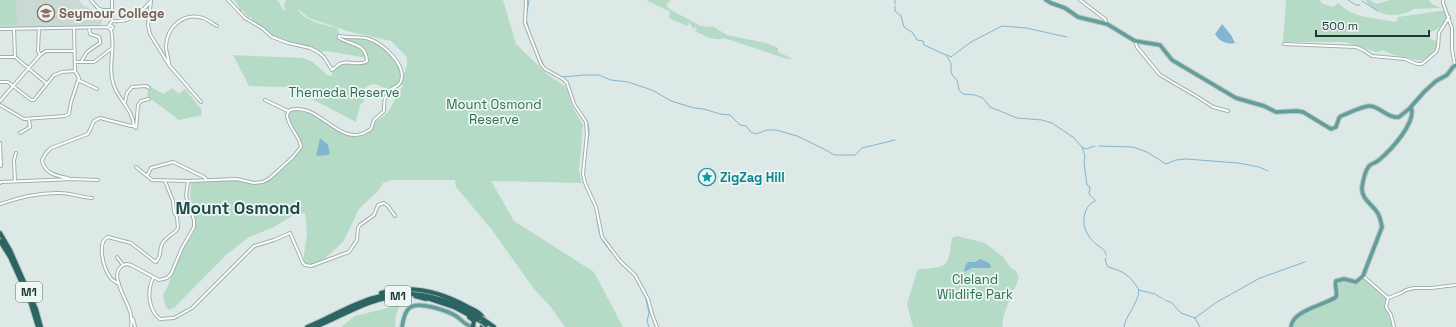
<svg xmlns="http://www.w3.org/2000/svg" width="1456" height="327" font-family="'Space Grotesk',sans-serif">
  <rect width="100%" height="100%" fill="#dde9e6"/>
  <!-- built -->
  <path fill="#cbd9d5" d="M0 0H79L85 7 88 6 95 18 102 19 101 28 0 29Z"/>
  <!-- green -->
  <path fill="#b5dbc7" d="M0 0H16L17 25H0Z
    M234 0H277L279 2 282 9 285 11 284 5 286 0H503L516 44 548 75 566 87 572 106 583 125 579 170 582 183 491 181 514 221 594 272 623 327H565L550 306 534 289 492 230 456 187 455 180H392L383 183 377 192 359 209 343 242 320 263 308 266 303 263 307 233 305 213 294 215 272 228 249 237 225 256 174 308 168 310 165 305 163 295 167 288 180 254 194 232 196 223 190 195 191 183C206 179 222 177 237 179 244 180 252 183 259 183 272 181 293 158 301 147L300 142 289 125 288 112C306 104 323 120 338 130 342 132 347 136 352 136 358 136 365 132 370 130L372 125 388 112 403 86 401 83 407 65V57L391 41 347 31 309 18 298 9C303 21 325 25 337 28L340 35C350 36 361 36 371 39 388 44 404 65 400 83L389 92C381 86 374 80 365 88L364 101 360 105 356 122 289 87 249 86 233 55 304 58 313 62 327 75 332 76V70L339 64 366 63 367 58 327 51 318 52 310 48 298 46 272 37 254 23 251 17H248L243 11H240L238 5Z
    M646 0H671L666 5 671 10 701 26 714 27 727 35 767 43 778 48V52L793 59H787L724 38C715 42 703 35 695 31L697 28 695 27 693 29 690 23 687 26 669 18 670 12Z
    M1286 0H1319L1323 4 1334 7 1338 3C1357 20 1373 17 1396 22L1398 17 1440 11H1446L1449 17C1443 25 1438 31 1427 33V35L1432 40 1437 41V47L1427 59 1421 61 1391 54 1383 50 1376 52 1345 42H1283Z
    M1365 0H1370L1377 4 1390 0H1429L1432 4 1441 8 1414 9C1405 16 1386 17 1377 11 1373 9 1368 4 1365 0Z
    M149 86 164 94 172 88 179 94 185 89 201 109 202 115 179 120 147 96Z
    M957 236 985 243 1003 257 1011 268 1016 271 1019 278C1015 289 1000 317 1003 327H913L907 304 917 271 920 269C949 267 948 267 952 238Z
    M1364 278 1387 299 1384 307 1392 322V327H1292C1295 313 1322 305 1334 299L1336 284 1339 281C1349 282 1357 286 1364 278Z
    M404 304 399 307 396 315 395 327H341L355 316Z"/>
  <!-- water -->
  <path fill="#83b4d0" d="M1222 24 1231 35 1235 43C1227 45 1219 41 1215 34Z
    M320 138 328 145 330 153 328 155 316 156Z
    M980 259 989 263 991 266 990 268H972L964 272 965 266 968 262H975Z"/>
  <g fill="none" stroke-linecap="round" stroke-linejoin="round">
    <!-- stream -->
    <path stroke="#83b4d0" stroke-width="1" d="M529 0 526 19 530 33
      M895 0V4
      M1348 0 1356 5H1360
      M1362 1 1378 11
      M895 6V11L901 16 904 27 913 33 917 40 923 41 924 45 946 55 951 63V72L953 76 957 80 959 90 963 94 975 95 983 98 990 107 1017 118 1042 120 1052 123 1074 138 1082 147 1085 156 1084 163 1087 185 1090 187 1089 194 1091 196
      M536 49 544 66 548 70
      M947 55 951 57 971 42 1002 26 1026 28 1067 37
      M601 76 611 80 628 82 652 90 671 101 694 108 704 109 720 114 730 115 740 125 746 126 751 132 756 134 767 130H776L797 136 824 149 834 155H855L862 148 895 140
      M562 77 584 75H600
      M568 84 574 100
      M580 111C593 127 589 132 586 151
      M1099 146 1133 147 1147 152 1166 164 1176 160 1186 159 1238 163 1259 167 1268 171
      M1082 147 1086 149 1095 146
      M1092 197 1095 200V201C1089 204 1087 207 1085 213 1081 224 1087 237 1096 244 1101 248 1105 249 1106 255
      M597 218C599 237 601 239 612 253
      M1106 258 1105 260 1108 267C1123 271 1130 275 1139 290L1155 294 1163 299
      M645 295 649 313 647 321 649 327
      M1165 300 1172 303 1181 313 1195 318 1200 327
      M1195 318 1217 302 1260 278 1305 262
      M1124 327C1125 316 1139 303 1139 290"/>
    <defs>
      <path id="minor" d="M91 0C100 10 96 10 112 10
        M526 0 525 23 541 64 545 69 563 79 567 83 574 104 586 122 587 134 583 174 585 183 596 207 602 237 620 261 635 275 648 299 652 314 657 327
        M1080 0 1105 19 1107 24
        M1443 0V3L1452 28V49L1455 66
        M151 1 148 25 150 34 169 65 201 102
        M112 21C130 23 140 14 151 1
        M110 25 113 27 111 30 108 27 112 21V0
        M74 28 75 71
        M0 29 108 27
        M14 29 15 57
        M1135 41 1137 47 1160 75 1196 96 1213 107 1228 111
        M1284 44 1356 47 1363 50 1372 56 1405 59 1417 64H1422L1436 52 1438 47 1439 33 1449 17
        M40 55 46 51H74
        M0 57H15L46 83
        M75 62H94L111 49
        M81 62 87 52 100 43V40L99 37 90 34 89 28
        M169 65C169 59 166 53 166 46 167 27 183 12 203 18 208 20 212 23 217 26
        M78 80 97 89
        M0 82H8L31 100H34L54 75 62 72 75 71
        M265 100 288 111
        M0 101 40 55 38 51 39 28
        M125 102 127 93 132 87 146 86 149 88
        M0 105 24 119 65 116 69 114 71 102 79 78 75 71
        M133 126 136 128 138 105 141 101 149 99
        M20 133 30 127 29 120
        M0 143 1 166
        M136 167 152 180 188 181
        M147 176 151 168 173 162 204 177 206 179
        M67 179 68 178C56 176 44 173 42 160L46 153 51 148 88 134 94 121 100 118 131 126 134 125C132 109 119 100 114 86 107 68 116 48 111 30
        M15 181 14 160 16 153
        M0 183 1 182 73 179 98 180
        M0 204C20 197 40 192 61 193 72 193 82 198 92 198
        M117 257 123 265
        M1363 276 1388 298 1386 307 1391 315 1394 327
        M153 278C147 291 148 310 160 319L174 318 192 308 254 246 274 240 290 233 303 263 305 265 311 266 349 252 357 240 358 228 360 225 374 215 378 205 384 203 388 206 395 216
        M119 283H117C115 281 111 280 110 277 104 269 96 242 108 237L131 243 154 261 156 262C162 256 159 250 162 244 166 236 174 235 178 228L177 217 174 212 173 201 165 181
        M1388 298 1401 293 1406 290 1414 288H1431L1456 285
        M131 319H133L135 327
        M131 327C135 309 118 293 117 276 117 271 119 268 123 265L127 264 131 265 159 280 167 278 171 274 182 248 194 227V220L186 196 188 181 237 179 254 183 263 182 270 178 293 157 301 147C300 135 287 127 287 114L290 110C321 101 340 152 371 129L374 120 384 111C384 100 384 96 392 89 395 87 398 86 400 83 409 67 383 43 369 39 362 36 355 38 348 37 345 37 342 36 339 36V38C351 45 366 43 367 61 362 66 350 61 342 63 337 64 336 68 332 70L324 57 318 52 310 48 288 43 272 37 262 28 245 18 228 0"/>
      <path id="major" d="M1046 0 1051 3 1065 8 1078 17 1107 24 1135 41 1160 45 1172 60 1236 98 1264 106 1276 112 1297 111 1303 112 1331 129 1336 127 1339 118 1341 116C1347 114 1364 105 1370 106 1381 107 1388 119 1399 117L1409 109 1424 92 1436 81 1447 75 1453 67 1456 65
        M402 327C405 306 411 302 432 307 440 309 448 311 456 316 462 320 467 327 474 327
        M1291 327C1293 310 1323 306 1336 297 1338 291 1334 286 1336 281L1344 279 1356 282 1363 276 1382 227C1381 222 1380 216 1377 212 1371 203 1361 199 1362 187 1363 181 1365 171 1369 166 1372 163 1376 163 1379 160 1391 150 1417 122 1411 107"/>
      <path id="highway" d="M0 233 10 250 36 309 41 327
        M0 241 10 257 30 301 38 327
        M381 293C412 284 441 292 468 307 474 310 482 313 484 320L482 327
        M415 296 426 299
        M424 297 454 307 482 322
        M469 317 474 321 473 326
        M487 322 494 327
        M307 327C325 320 341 310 359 303 402 284 443 295 481 318
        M315 327C345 315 370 297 403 296"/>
    </defs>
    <!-- minor casing -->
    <use href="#minor" stroke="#a0b0ae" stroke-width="4"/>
    <!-- major casing -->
    <use href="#major" stroke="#bcc3c3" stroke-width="5.5"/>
    <!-- highway casing -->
    <use href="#highway" stroke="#bcc3c3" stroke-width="6"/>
    <!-- minor -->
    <use href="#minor" stroke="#fff" stroke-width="2"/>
    <!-- major -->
    <use href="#major" stroke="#609f9c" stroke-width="3.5"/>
    <!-- highway -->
    <use href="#highway" stroke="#2a6564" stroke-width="4"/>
    <defs>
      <path id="highway-bridge" d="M481 318 487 322
        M482 322 486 325"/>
    </defs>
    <!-- highway-bridge casing -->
    <use href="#highway-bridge" stroke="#bcc3c3" stroke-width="6" stroke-linecap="butt"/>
    <!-- highway-bridge -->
    <use href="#highway-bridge" stroke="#2a6564" stroke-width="4"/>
  </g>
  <!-- icons -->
  <defs>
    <symbol id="school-ring" viewBox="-11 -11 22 22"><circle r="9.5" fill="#edf6f3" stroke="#8d6e63" stroke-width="1.5"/><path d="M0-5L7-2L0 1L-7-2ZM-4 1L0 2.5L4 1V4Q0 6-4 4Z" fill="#8d6e63"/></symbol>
    <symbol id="sight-ring" viewBox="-11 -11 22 22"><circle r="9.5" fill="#edf6f3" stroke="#0f9aa8" stroke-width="1.5"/><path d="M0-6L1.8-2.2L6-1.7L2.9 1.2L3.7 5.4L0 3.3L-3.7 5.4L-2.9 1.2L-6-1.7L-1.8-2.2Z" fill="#0f9aa8"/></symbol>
  </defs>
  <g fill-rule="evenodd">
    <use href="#school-ring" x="36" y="3" width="20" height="20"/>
    <use href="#sight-ring" x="697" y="167" width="20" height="20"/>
  </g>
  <g text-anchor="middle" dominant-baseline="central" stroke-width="3.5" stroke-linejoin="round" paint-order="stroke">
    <!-- shield labels -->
    <g fill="#edf6f3" stroke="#5d716f" stroke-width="1">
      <rect x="16" y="282" width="26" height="20" rx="3"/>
      <rect x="385" y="286" width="26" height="20" rx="3"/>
    </g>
    <g font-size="12" font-weight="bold" fill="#1f3837">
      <text x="29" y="292">M1</text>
      <text x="398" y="296">M1</text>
    </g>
    <!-- education labels -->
    <g font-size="13" font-weight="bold" fill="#785e54" stroke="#edf6f3" text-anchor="start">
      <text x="59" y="13">Seymour College</text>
    </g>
    <!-- park labels -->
    <g font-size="13" fill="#296f52" stroke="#edf6f3">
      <text x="344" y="92">Themeda Reserve</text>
      <text x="494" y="104">Mount Osmond<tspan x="494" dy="15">Reserve</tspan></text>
      <text x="975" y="279">Cleland<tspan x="975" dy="15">Wildlife Park</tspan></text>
    </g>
    <!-- culture labels -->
    <g font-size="13" font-weight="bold" fill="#0d838f" stroke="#edf6f3" text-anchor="start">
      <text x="720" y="177">ZigZag Hill</text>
    </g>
    <!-- district labels -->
    <g font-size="17" font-weight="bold" fill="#1b4a48" stroke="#edf6f3">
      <text x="238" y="208">Mount Osmond</text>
    </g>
  </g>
  <!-- scale -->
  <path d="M1316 30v6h113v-6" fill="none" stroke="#1f3837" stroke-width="2"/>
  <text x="1322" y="30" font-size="12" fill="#1f3837" stroke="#edf6f3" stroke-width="3" paint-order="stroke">500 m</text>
</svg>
